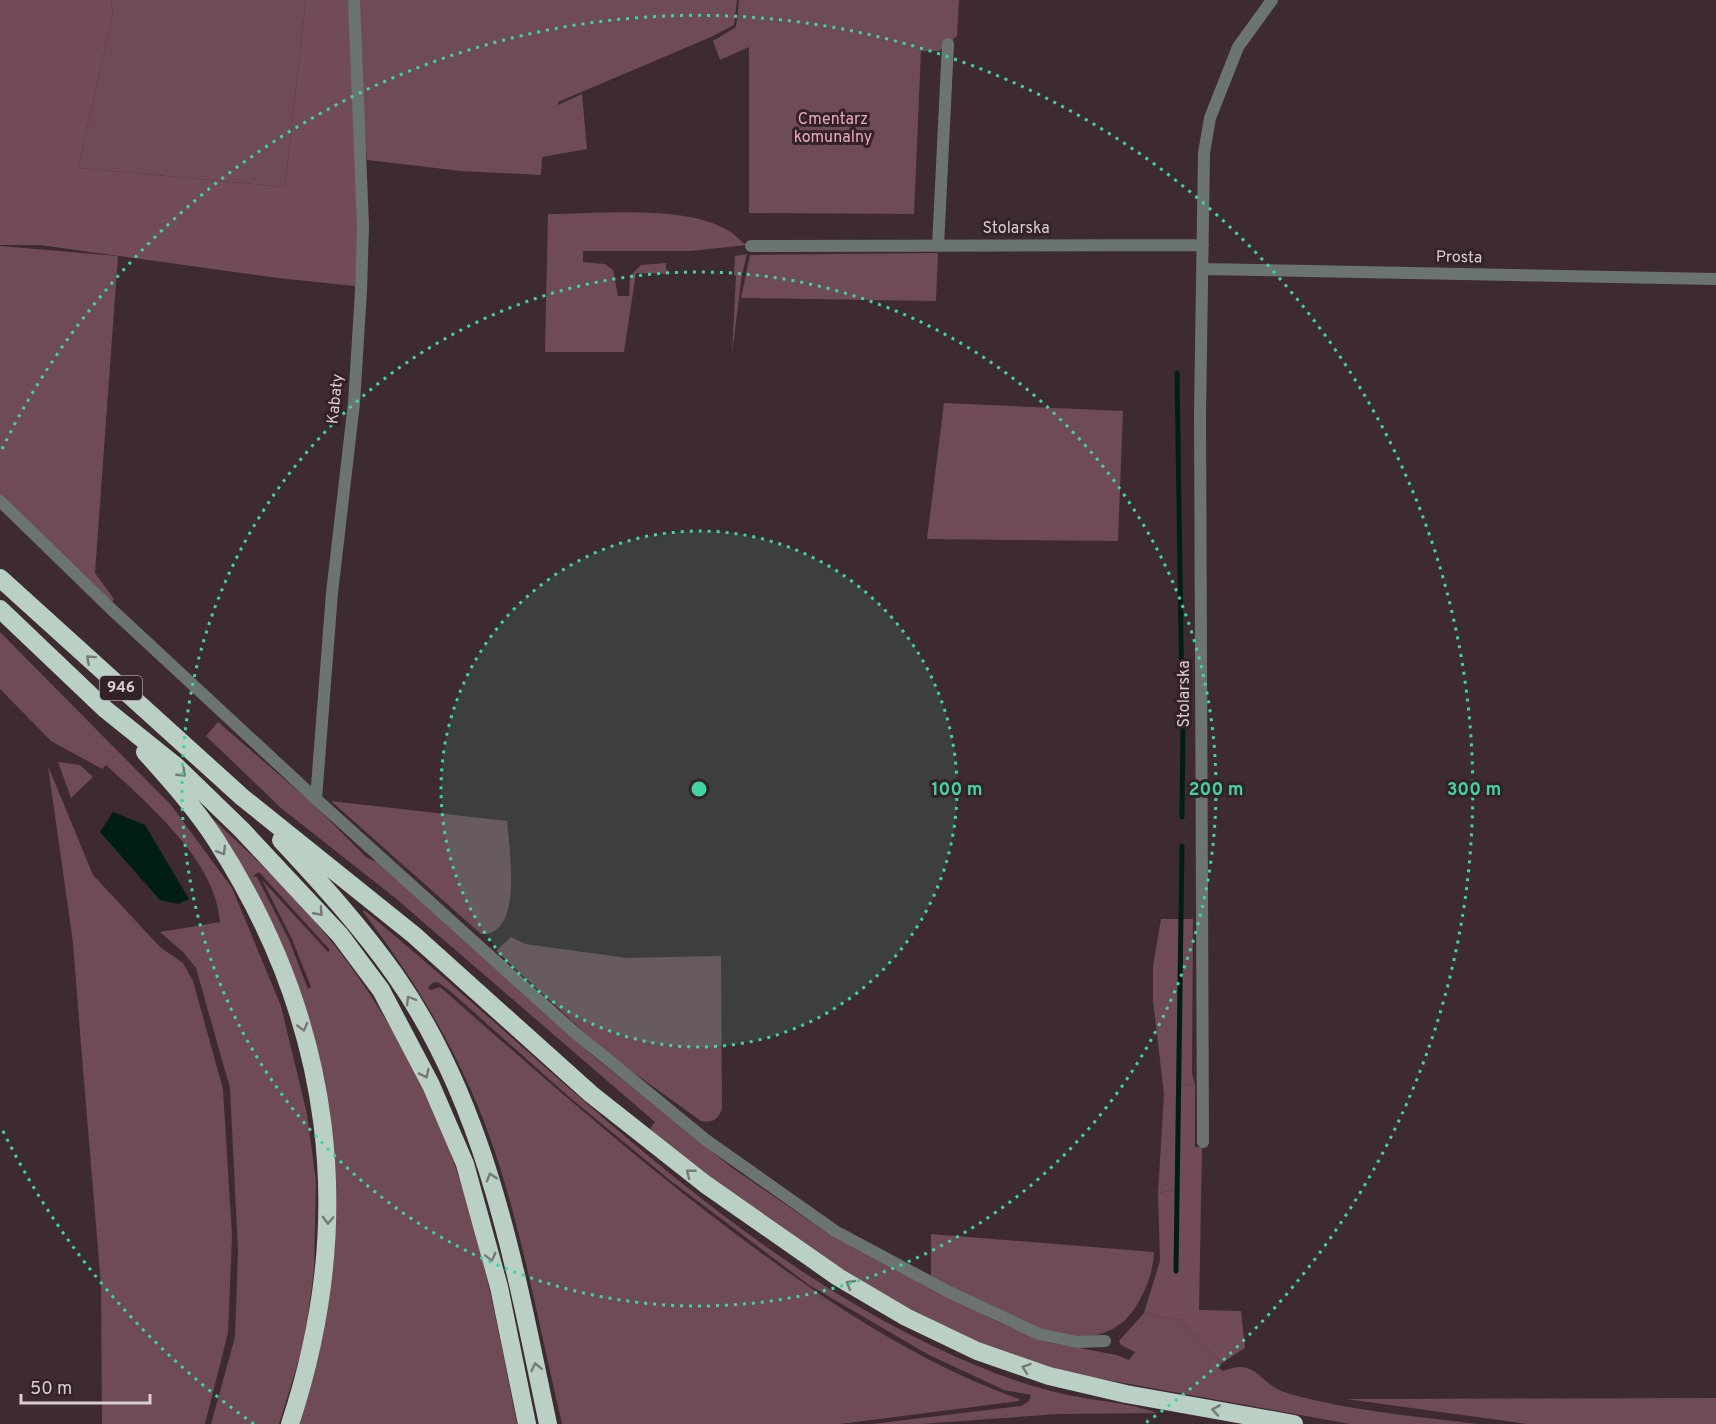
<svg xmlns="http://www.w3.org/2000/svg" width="1716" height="1424" font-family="Overpass,sans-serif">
  <rect width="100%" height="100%" fill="#3d2b31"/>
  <!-- green -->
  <path fill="#6e4b56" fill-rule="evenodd" d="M111 0H306L285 187 78 168 113 13Z
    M355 0H737L734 25 711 37 558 102V105L582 94 587 149 542 157 541 175 461 171 367 160Z
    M739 0H959L957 36 939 51H921L914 214 749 213V47L720 60 713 41 736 27Z
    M548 214C600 214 677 205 724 228 732 232 739 239 746 245L691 251H583V262L605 264 613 270 618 296H629L630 276 641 265 666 263V269L671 274 636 273 624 352H545Z
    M0 246 118 256 95 573 114 599 109 607 0 501Z
    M938 253 936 301 741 298 750 255Z
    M747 254 742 274 732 354 736 276 734 275 735 256Z
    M944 403 1123 411 1118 541 927 539Z
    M0 632 171 805 232 888 281 1006 307 1114 316 1182 314 1269 305 1340 279 1424H211L235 1337 238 1251 230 1088 196 968 183 952 160 932 220 922C216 861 149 805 106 765L102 769 51 741 0 689Z
    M218 722 312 803 367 858 389 867 431 903 593 1056 731 1167 830 1235 998 1322 1047 1342 1117 1355 1129 1360 1135 1352 1121 1345 1119 1341 1144 1313 1181 1320 1222 1363 1219 1368 1223 1371C1257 1357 1258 1384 1287 1393 1349 1411 1414 1416 1478 1424H1350L1052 1370 985 1347 901 1304 821 1257 700 1171 650 1129 655 1122 394 897 281 808 206 736Z
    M58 762 80 765 93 777 71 798Z
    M48 766 93 875 160 947 183 963 193 981 223 1089 232 1236 228 1333 205 1424H102L101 1285 81 1045 73 943Z
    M331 801 507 821C509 848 524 936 481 934Z
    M213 819C247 851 282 883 312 918 372 987 420 1070 451 1155 483 1241 499 1335 517 1424H298C306 1395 316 1366 322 1337 352 1195 332 1043 267 913 251 881 230 851 211 820ZM259 872 330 950 328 952 262 880 292 939 311 987 308 989 289 940 257 877 253 876Z
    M364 910C549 1062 718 1244 937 1348 979 1368 1022 1385 1068 1395 1095 1401 1132 1403 1157 1413L1058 1414 921 1424H872L1021 1406 1029 1401 1031 1395 1004 1390 929 1355 809 1285 671 1181 568 1096 450 991 438 982 432 983 428 988 431 990 440 987C537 1072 633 1157 737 1235 824 1300 916 1362 1019 1399V1401L840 1424H562C541 1335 525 1245 497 1158 468 1068 420 986 363 912Z
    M1161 919H1179L1176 1190 1158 1193 1164 1094 1153 1000V966Z
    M1183 919H1193L1192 1074 1195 1084 1180 1087Z
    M511 937 525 944 627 958 721 956 722 1109C718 1120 712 1123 701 1121L609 1055 496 951Z
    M931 1234 1154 1252C1153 1273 1146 1290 1135 1308 1088 1377 984 1304 931 1278Z
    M1716 1398V1424H1527L1346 1399Z"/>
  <!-- forest -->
  <path fill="#714c57" d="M0 0H111L113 13 78 168 285 187 306 0H353L359 227 355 286 278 278 40 245H0Z
    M1195 1084V1147H1202L1199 1310 1241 1311 1245 1348 1222 1363 1181 1320 1144 1313 1160 1261 1158 1193 1176 1190 1175 1273H1177L1180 1087Z"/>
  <!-- water -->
  <path fill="#011e14" d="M113 812 145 825 189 899 178 904 160 900 100 832Z"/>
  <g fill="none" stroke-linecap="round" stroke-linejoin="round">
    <!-- stream -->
    <path stroke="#011e14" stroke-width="5" d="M1177 373 1182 704
      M1182 817 1183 722
      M1176 1271 1182 846"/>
    <!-- street -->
    <path stroke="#6b746f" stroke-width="12" d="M751 246 1203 245
      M938 246 948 44
      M1202 269 1716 279
      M0 501 109 607 316 799 573 1031 706 1140 835 1231 949 1292 1039 1334 1077 1342 1105 1341
      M316 799 332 593 354 403 361 291 363 226 354 0
      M1203 1142 1200 414 1204 153 1210 118 1238 47 1272 0"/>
    <!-- highway -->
    <path stroke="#bad0c5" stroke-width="18" d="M0 578 242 797 414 935 591 1094 705 1184 838 1277 906 1317 977 1351 1049 1376 1126 1394 1294 1424
      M0 609 105 709 176 766 242 830 340 935 381 990 431 1085 465 1164 499 1287 527 1424
      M145 752C170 780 196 809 216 840 333 1022 358 1219 290 1424
      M281 840C321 883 361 927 395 975 488 1108 515 1269 548 1424"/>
  </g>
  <!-- one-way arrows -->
  <defs><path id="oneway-chevron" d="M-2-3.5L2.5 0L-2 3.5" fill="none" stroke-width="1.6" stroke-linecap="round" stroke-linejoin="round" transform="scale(1.5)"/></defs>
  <g stroke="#767976">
    <use href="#oneway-chevron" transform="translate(90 659) rotate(-138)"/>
    <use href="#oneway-chevron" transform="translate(182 773) rotate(44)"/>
    <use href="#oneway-chevron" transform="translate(222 851) rotate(59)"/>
    <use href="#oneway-chevron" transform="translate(319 912) rotate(48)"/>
    <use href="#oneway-chevron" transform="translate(410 1000) rotate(-120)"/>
    <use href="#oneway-chevron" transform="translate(303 1027) rotate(75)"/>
    <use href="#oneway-chevron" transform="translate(425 1074) rotate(64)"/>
    <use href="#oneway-chevron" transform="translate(690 1173) rotate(-142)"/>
    <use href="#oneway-chevron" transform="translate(491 1177) rotate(-107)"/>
    <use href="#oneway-chevron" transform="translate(328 1220) rotate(92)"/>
    <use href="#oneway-chevron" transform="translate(491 1257) rotate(76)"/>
    <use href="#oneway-chevron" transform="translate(850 1284) rotate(-150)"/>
    <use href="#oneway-chevron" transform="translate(536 1367) rotate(-102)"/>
    <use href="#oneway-chevron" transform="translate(1026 1368) rotate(-161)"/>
    <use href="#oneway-chevron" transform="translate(1216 1410) rotate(-170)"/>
  </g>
  <!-- distance rings -->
  <circle cx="699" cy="789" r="258" fill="#3fd4a2" fill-opacity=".12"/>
  <g fill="none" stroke="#3fd4a2" stroke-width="3" stroke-dasharray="3 6">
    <circle cx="699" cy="789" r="258"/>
    <circle cx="699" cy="789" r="517"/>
    <path d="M254 1424A775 775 0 0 1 2 1129M2 449A775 775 0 1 1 1144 1424"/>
  </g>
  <g text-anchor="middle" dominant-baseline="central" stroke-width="6" stroke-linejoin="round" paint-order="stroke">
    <!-- shield labels -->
    <rect fill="#332227" stroke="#a89a9e" stroke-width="1.5" x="100" y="676" width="42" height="24" rx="4.5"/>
    <g font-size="15" font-weight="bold" fill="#daced1">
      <text x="121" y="688">946</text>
    </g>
    <!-- park labels -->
    <g font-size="16" fill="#eba8bc" stroke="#332227">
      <text x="833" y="120">Cmentarz<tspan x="833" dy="18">komunalny</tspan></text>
    </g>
    <!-- street labels -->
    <g font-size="16" fill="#daced1" stroke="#332227">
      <text x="1016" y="229">Stolarska</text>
      <text transform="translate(1459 258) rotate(1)">Prosta</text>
      <text transform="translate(336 399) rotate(-84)">Kabaty</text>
      <text transform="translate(1185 694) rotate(-90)">Stolarska</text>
    </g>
  </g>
  <circle cx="699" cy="789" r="9" fill="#3fd4a2" stroke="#332227" stroke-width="3"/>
  <g font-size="18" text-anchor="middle" font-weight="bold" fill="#3fd4a2" stroke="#332227" stroke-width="6" stroke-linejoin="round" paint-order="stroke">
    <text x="957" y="795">100 m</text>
    <text x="1216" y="795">200 m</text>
    <text x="1474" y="795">300 m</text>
  </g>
  <!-- scale -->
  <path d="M21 1394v9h129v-9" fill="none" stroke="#daced1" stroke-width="3"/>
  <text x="30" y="1394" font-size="18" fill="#daced1" stroke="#332227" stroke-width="4.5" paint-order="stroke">50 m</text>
</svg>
